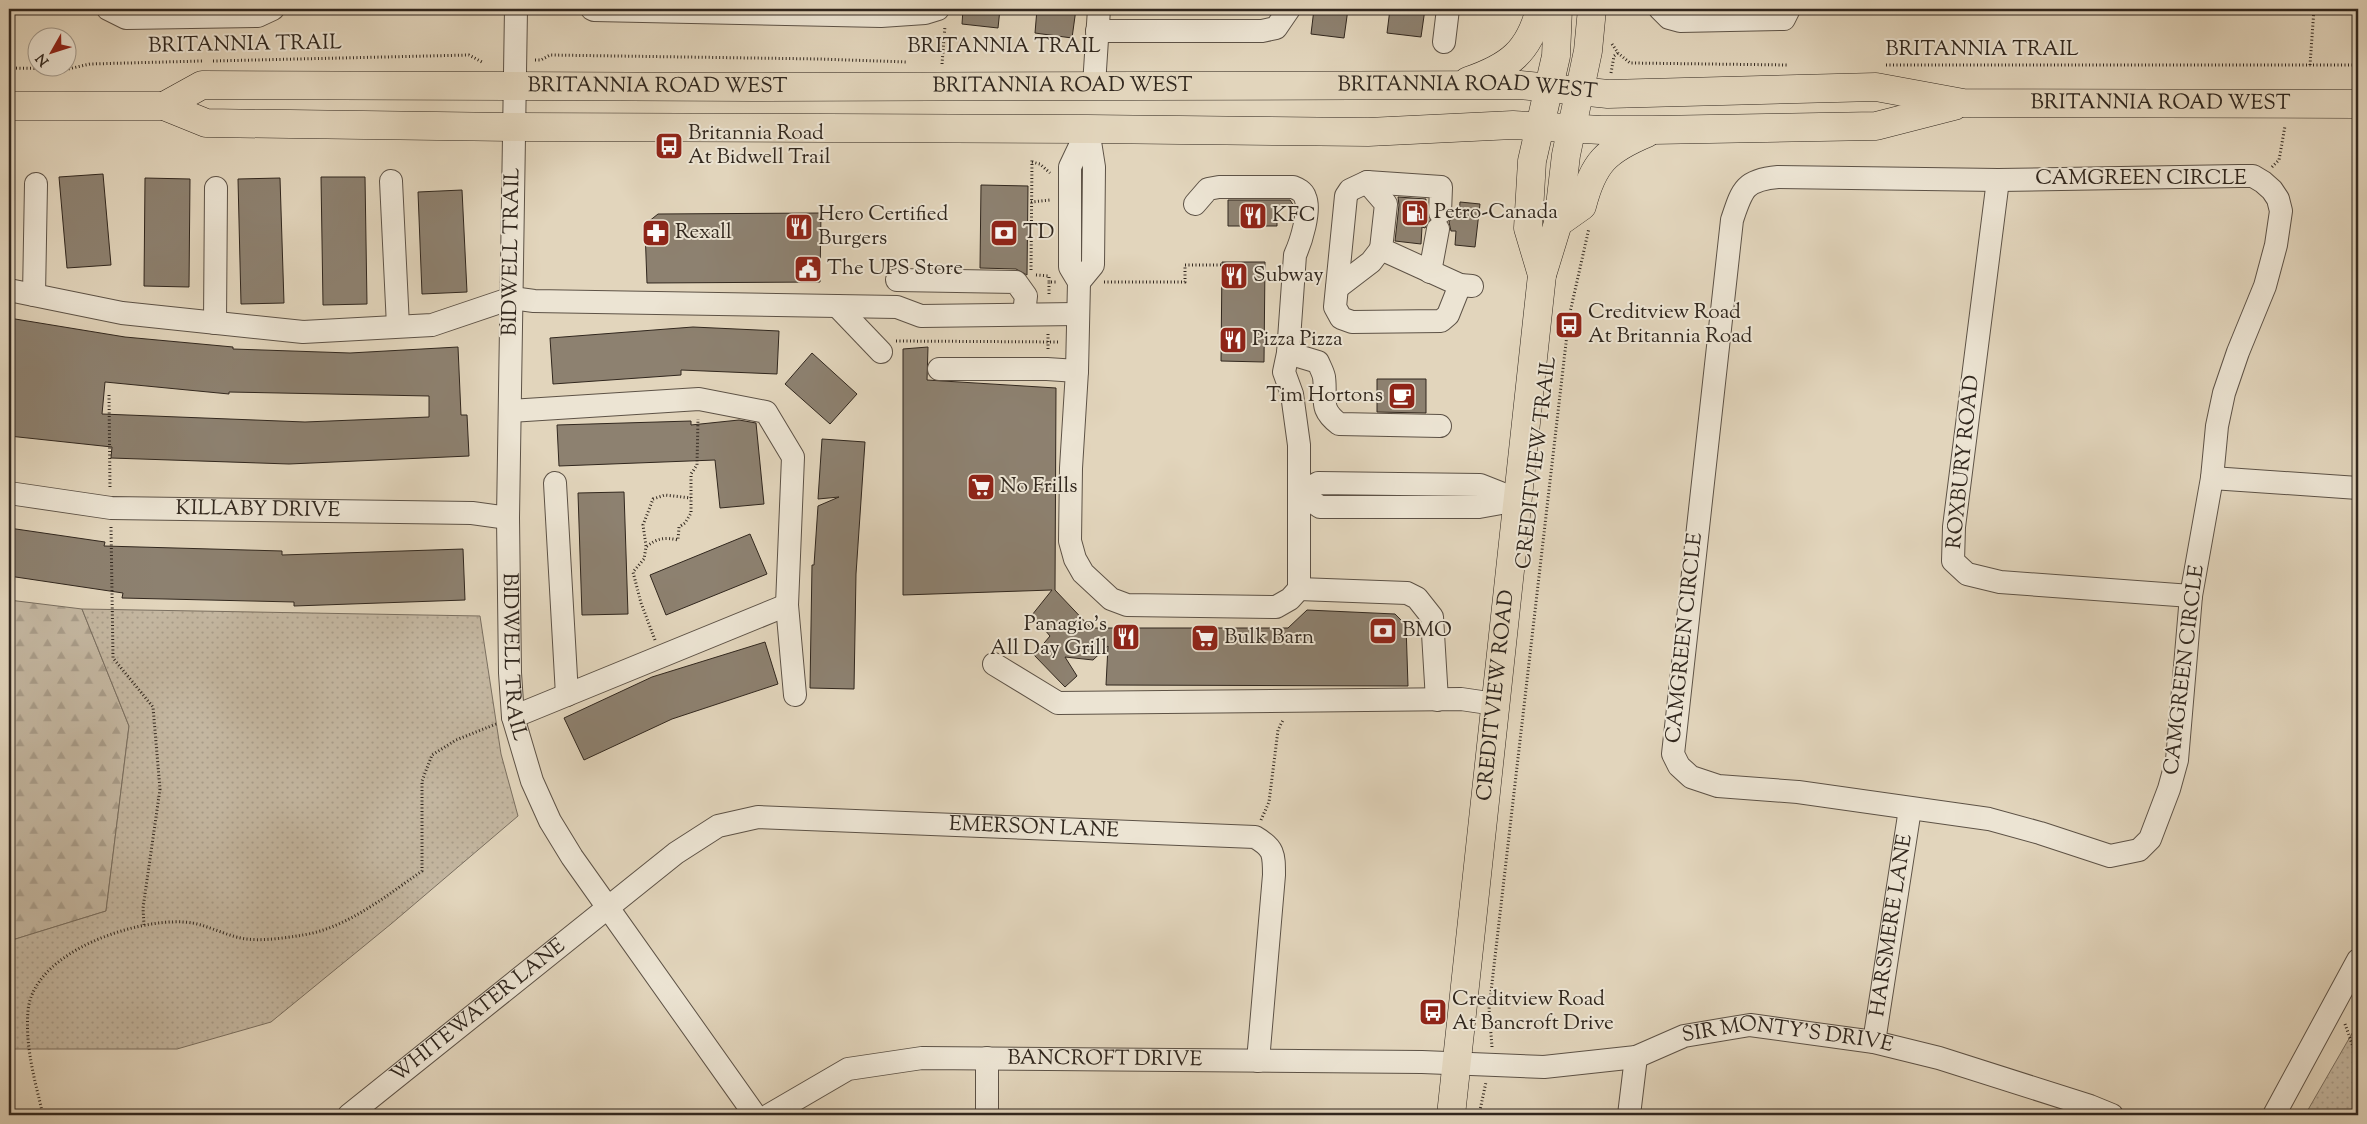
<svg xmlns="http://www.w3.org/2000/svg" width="2367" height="1124" font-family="'Sorts Mill Goudy',serif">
  <defs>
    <pattern id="forest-firs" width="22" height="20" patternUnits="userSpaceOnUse" patternTransform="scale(1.25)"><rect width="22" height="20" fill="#c4b7a1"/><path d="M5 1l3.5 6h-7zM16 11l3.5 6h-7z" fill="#a99d8a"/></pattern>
    <pattern id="park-dots" width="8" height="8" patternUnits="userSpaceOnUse" patternTransform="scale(1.25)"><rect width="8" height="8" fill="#c4b7a1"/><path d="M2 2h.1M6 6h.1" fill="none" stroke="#a99d8a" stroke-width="1.8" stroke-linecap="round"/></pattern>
  </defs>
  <rect width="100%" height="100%" fill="#e2d5bc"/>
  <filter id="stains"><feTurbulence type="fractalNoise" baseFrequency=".004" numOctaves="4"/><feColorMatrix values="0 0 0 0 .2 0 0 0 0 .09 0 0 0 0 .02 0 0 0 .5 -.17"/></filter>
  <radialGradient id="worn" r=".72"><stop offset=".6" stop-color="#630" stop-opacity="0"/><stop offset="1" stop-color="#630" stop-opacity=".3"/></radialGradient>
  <!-- forest -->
  <path fill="url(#forest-firs)" stroke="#7a6f60" d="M9 600 82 609 129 726 106 911 9 941Z"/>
  <!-- park -->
  <path fill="url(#park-dots)" stroke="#7a6f60" d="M82 609 480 616 501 754 518 816 391 924 271 1022 177 1049H9V941L106 911 129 726Z
    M2358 1023V1115H2305Z"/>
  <!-- building -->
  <path fill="#8d8170" stroke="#31271e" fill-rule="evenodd" d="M963 9H1000L998 28 962 24Z
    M1037 9H1076L1072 38 1035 33Z
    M1314 9H1348L1344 38 1311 34Z
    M1390 9H1425L1421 37 1387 33Z
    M103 174 111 265 67 268 59 177Z
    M321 177H365L367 304 323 305Z
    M145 178 190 179 189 287 144 286Z
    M280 178 284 303 241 304 238 179Z
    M981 185 1028 186 1027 275 1016 269 980 268Z
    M462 190 467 292 422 294 418 192Z
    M1398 197 1426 199 1425 211 1427 212 1429 220 1425 228 1422 227 1421 244 1395 241 1399 205Z
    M1228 200H1290L1294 206H1277V226H1228Z
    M1460 202 1480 204 1475 247 1455 245 1456 231H1451L1449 222 1453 215H1459Z
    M821 213 820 282 647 283 645 229 648 222 658 214Z
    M1222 262H1265L1264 362 1221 361Z
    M9 318 125 337 233 347V349L350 353 458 347 461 415H467L469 456 289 464 111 458 112 447 9 436ZM105 382 229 394V392L429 396V417L305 422 102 414Z
    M693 327 779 331 777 374 681 370V375L553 384 550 338Z
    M928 347 927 380 1056 388 1055 590 1091 628H1288L1307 610 1395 614 1406 625 1408 686 1106 685 1108 646 1093 660 1065 657 1077 676 1065 687 1034 655 1050 636 1032 615 1052 590 903 595V349Z
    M812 353 857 394 830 424 785 384Z
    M1377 379H1426V413L1377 412Z
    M739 420 756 423 764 504 720 508 715 460 559 466 557 425 691 421V425Z
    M822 439 865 442 856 574 854 689 810 688 812 565H814L818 506 839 497 818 499Z
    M624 492 628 614 582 615 578 493Z
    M9 528 105 542 104 546 282 551V555L463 549 465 600 294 606V602L122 598 123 593 9 576Z
    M750 534 767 574 666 615 650 575Z
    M765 642 778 684 672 719 584 760 564 718 652 677Z"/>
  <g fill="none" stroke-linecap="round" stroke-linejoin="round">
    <defs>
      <g id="minor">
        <path d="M108 9 126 18 258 16 273 9"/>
        <path id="s1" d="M516 9 508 518 510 673 513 717 532 781 550 821 572 857 755 1115"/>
        <path d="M592 9 594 10 881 16 925 13 938 9"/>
        <path d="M1660 9 1669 18 1680 21 1784 19 1789 9"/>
        <path d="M1097 31H1262L1276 28 1289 9"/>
        <path d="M1444 42 1448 9"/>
        <path d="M1094 85 1099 9"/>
        <path d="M1088 129 1070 167V267L1079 282 1077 371 1071 468 1070 541 1075 559 1083 573 1111 599 1127 605 1276 607 1290 599 1299 589V445L1292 394 1284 372 1288 353 1295 255C1301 242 1311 210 1305 197 1303 191 1298 189 1293 187H1219L1208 189 1195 204"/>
        <path d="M2239 176H2253L2263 182 2272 190 2278 199 2281 211 2276 245 2265 286 2238 352 2224 393 2217 426 2212 478 2191 596 2177 760 2169 789 2150 839 2139 850 2110 856 2040 833 1989 819 1798 792 1718 786 1691 777 1679 766 1673 754 1732 220C1742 190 1744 180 1778 177L1998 180Z"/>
        <path d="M1998 180 1954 527 1953 561 1967 574 2000 582 2191 596"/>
        <path d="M391 181 398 326"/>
        <path d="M1367 182 1386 204 1381 249 1460 285 1472 286"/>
        <path d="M1440 213 1441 187 1367 182 1350 190 1346 196 1335 307 1341 318 1352 322 1441 321 1448 315 1460 285"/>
        <path d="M1430 272 1438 229"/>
        <path d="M897 280 1016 282 1026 296 1024 314"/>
        <path d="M1079 282 1093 265 1094 167 1088 129"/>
        <path d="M1337 288 1371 262 1381 249"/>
        <path d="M9 290 122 313 303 332 432 325 512 298 534 301 897 307 921 316 1078 314"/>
        <path d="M34 295 36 184"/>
        <path d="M837 306 881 352"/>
        <path d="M215 323 216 188"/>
        <path d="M1288 353 1318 362C1320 367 1323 372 1324 377 1327 400 1318 408 1339 424L1440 426"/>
        <path d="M939 369H1047L1077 371"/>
        <path d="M510 411 699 399 766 412 793 457 787 605 795 695"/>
        <path d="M2212 478 2358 488"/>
        <path d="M555 483 567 695"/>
        <path d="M1318 483 1480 485 1518 500 1479 507H1320L1300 493Z"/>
        <path id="s2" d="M9 493 111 508 472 513 508 518"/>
        <path d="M1299 589 1407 593 1417 598 1432 617 1437 700"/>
        <path d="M994 664 1058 703 1461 699 1495 704"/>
        <path d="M513 717 787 605"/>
        <path id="s3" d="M1874 1042 1910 809"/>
        <path id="s4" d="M349 1115 676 853 718 826 758 817 1255 837C1274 848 1274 854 1274 875L1258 1061"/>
        <path id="s5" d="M769 1115 848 1069 922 1058 1422 1062 1544 1067 1636 1057 1684 1036 1750 1025 1874 1042 1939 1058 2090 1106 2112 1115"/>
        <path d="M987 1115V1058"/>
        <path d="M1629 1115 1636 1057"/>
        <path d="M2274 1115 2358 960"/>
      </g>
      <g id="major">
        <path d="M1468 81C1509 67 1529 52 1540 9"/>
        <path d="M9 106H164L206 123 514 127 1088 129 1368 132 1513 125 1601 130H1653L1876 126 1954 106"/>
        <path id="s6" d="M164 106 202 85 752 87 1520 85 1608 94 1876 87 1963 103 2358 104"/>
        <path d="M1558 223 1582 206C1593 163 1606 150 1647 133"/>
        <path d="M1542 275 1528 228 1532 161 1556 56 1558 9"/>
        <path id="s7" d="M1451 1115 1542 275 1558 223 1566 155 1588 51 1592 9"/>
      </g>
    </defs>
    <!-- minor casing -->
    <use href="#minor" stroke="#5d5246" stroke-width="24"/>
    <!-- major casing -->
    <use href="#major" stroke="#31271e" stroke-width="29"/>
    <!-- path -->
    <path stroke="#31271e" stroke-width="3" stroke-dasharray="1 2.5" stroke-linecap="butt" d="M1612 44 1618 53 1630 63 1788 65
      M535 60H541L550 55 819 59 907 62
      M213 61 469 55 482 62
      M942 64 945 26
      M1886 65H2358
      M2310 65 2314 9
      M9 68 68 69 90 64 202 61
      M1611 73 1614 56 1618 53
      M1032 162 1040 164 1050 173
      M2272 167 2279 160 2285 126
      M1031 202 1050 200
      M1031 270 1032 159
      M1036 275 1049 276V282
      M1104 282H1185V265H1221V263
      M1049 294V282H1058
      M896 341 1060 342
      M1048 349V333
      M109 395 110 488
      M111 527 113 658 153 707 160 789 143 908 144 925
      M646 546 643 525 653 499 665 495 691 498
      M655 640 641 603 633 572 644 559 646 547C657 538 665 537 678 540L679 527 685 523 691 513V474L697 465 698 419
      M1261 820 1269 802 1278 730 1283 720
      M2345 1024 2358 1061
      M1492 1047 1489 1009 1569 317 1589 228
      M43 1115C35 1081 25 1047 28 1011 33 952 134 919 184 922 205 923 225 936 246 939 264 941 285 938 303 935 347 928 386 896 422 871V781L432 755 456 740 496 724
      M1479 1115 1486 1082
      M2355 1115V1104L2358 1097"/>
    <!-- minor -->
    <use href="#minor" stroke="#ece4d3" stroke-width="22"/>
    <!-- major -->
    <use href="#major" stroke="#e2d5bc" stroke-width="28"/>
  </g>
  <!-- icons -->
  <defs>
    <symbol id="bus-square" viewBox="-11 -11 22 22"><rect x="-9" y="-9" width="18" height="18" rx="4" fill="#8f2418" stroke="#ece4d3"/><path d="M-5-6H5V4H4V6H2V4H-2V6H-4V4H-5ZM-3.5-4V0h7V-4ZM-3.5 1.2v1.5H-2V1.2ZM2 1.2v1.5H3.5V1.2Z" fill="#fff"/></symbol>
    <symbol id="fuel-square" viewBox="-11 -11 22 22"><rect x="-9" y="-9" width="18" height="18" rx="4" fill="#8f2418" stroke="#ece4d3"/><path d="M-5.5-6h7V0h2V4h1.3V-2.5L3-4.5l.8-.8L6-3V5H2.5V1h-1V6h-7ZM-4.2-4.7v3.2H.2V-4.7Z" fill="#fff"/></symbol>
    <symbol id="restaurant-square" viewBox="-11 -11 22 22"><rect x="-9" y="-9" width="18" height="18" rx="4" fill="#8f2418" stroke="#ece4d3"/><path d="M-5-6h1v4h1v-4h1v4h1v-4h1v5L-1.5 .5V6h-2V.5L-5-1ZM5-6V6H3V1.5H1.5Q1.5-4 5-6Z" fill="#fff"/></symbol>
    <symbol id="pharmacy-square" viewBox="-11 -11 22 22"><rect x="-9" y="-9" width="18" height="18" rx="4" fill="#8f2418" stroke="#ece4d3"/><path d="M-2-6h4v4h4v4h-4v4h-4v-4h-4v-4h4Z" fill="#fff"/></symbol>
    <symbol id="bank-square" viewBox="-11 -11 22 22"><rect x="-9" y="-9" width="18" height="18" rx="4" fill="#8f2418" stroke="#ece4d3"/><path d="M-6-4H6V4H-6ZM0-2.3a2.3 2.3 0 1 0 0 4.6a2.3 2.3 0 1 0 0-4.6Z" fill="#fff"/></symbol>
    <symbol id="civic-square" viewBox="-11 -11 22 22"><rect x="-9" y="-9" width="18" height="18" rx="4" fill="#8f2418" stroke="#ece4d3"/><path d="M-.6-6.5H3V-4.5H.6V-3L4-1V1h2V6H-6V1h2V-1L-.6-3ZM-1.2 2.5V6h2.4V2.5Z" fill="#fff"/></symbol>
    <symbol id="cafe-square" viewBox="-11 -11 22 22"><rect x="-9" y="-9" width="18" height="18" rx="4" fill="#8f2418" stroke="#ece4d3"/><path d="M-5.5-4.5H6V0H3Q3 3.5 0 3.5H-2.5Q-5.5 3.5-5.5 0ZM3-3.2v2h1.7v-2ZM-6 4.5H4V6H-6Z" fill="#fff"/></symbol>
    <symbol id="supermarket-square" viewBox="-11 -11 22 22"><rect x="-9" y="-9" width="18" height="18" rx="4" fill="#8f2418" stroke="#ece4d3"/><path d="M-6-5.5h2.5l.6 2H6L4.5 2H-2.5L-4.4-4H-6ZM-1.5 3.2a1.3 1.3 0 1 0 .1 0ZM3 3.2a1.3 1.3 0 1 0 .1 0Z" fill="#fff"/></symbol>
  </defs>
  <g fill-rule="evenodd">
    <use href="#bus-square" x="653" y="130" width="32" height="32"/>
    <use href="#fuel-square" x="1399" y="197" width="32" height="32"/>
    <use href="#restaurant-square" x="1237" y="200" width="32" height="32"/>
    <use href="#restaurant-square" x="783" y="211" width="32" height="32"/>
    <use href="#pharmacy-square" x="640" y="217" width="32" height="32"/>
    <use href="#bank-square" x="988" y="217" width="32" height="32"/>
    <use href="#civic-square" x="792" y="253" width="32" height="32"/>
    <use href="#restaurant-square" x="1218" y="260" width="32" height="32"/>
    <use href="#bus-square" x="1553" y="309" width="32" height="32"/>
    <use href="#restaurant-square" x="1217" y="324" width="32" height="32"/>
    <use href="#cafe-square" x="1386" y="380" width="32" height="32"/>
    <use href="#supermarket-square" x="965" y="471" width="32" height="32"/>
    <use href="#bank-square" x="1367" y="615" width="32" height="32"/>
    <use href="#restaurant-square" x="1110" y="621" width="32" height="32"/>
    <use href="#supermarket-square" x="1189" y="622" width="32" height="32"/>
    <use href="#bus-square" x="1417" y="996" width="32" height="32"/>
  </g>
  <g text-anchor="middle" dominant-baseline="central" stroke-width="4" stroke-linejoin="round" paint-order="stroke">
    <!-- street labels -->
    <g font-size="21" fill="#31271e" stroke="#ece4d3">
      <text transform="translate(245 45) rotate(-1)">BRITANNIA TRAIL</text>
      <text x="1004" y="47">BRITANNIA TRAIL</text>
      <text x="1982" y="50">BRITANNIA TRAIL</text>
      <text stroke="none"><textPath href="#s6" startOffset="904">BRITANNIA ROAD WEST</textPath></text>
      <text stroke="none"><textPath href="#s6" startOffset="499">BRITANNIA ROAD WEST</textPath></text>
      <text stroke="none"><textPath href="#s6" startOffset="1309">BRITANNIA ROAD WEST</textPath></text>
      <text stroke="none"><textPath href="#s6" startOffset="2004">BRITANNIA ROAD WEST</textPath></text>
      <text x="2141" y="179">CAMGREEN CIRCLE</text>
      <text transform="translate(512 252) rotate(-89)">BIDWELL TRAIL</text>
      <text transform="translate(1964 462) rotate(-84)">ROXBURY ROAD</text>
      <text transform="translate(1537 463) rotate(-83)">CREDITVIEW TRAIL</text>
      <text stroke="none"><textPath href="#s2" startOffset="250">KILLABY DRIVE</textPath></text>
      <text transform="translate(1685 638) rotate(-84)">CAMGREEN CIRCLE</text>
      <text stroke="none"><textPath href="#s1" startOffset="648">BIDWELL TRAIL</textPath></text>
      <text transform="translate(2185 670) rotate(-83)">CAMGREEN CIRCLE</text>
      <text stroke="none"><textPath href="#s7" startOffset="422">CREDITVIEW ROAD</textPath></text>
      <text stroke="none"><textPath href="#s4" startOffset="786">EMERSON LANE</textPath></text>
      <text stroke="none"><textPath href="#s3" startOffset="118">HARSMERE LANE</textPath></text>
      <text stroke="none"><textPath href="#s4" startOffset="166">WHITEWATER LANE</textPath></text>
      <text stroke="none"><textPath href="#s5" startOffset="1038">SIR MONTY'S DRIVE</textPath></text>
      <text stroke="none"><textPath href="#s5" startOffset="349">BANCROFT DRIVE</textPath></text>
    </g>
    <!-- poi labels -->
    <g font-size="21" fill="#31271e" stroke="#ece4d3" text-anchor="start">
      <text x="688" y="134">Britannia Road<tspan x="688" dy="24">At Bidwell Trail</tspan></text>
      <text x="1434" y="213">Petro-Canada</text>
      <text x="818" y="215">Hero Certified<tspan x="818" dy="24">Burgers</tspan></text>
      <text x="1272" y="216">KFC</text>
      <text x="675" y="233">Rexall</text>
      <text x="1023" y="233">TD</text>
      <text x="827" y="269">The UPS Store</text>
      <text x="1253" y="276">Subway</text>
      <text x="1588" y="313">Creditview Road<tspan x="1588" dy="24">At Britannia Road</tspan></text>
      <text x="1252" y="340">Pizza Pizza</text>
      <text x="1383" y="396" text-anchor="end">Tim Hortons</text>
      <text x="1000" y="487">No Frills</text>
      <text x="1107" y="625" text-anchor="end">Panagio's<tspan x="1107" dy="24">All Day Grill</tspan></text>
      <text x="1402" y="631">BMO</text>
      <text x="1224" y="638">Bulk Barn</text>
      <text x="1452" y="1000">Creditview Road<tspan x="1452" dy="24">At Bancroft Drive</tspan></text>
    </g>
  </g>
  <!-- margin -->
  <rect width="2367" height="1124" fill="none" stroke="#e2d5bc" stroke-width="30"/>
  <rect x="10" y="10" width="2347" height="1104" fill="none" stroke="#31271e" stroke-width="2.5"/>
  <rect x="15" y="15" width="2337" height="1094" fill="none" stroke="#31271e"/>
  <!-- north arrow -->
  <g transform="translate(52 52) rotate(231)"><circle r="24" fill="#ece4d3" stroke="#a1988b"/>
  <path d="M0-4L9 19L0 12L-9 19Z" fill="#8f2418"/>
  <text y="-8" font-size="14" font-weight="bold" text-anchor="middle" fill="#31271e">N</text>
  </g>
  <rect width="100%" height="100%" filter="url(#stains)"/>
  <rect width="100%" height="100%" fill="url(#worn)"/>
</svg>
